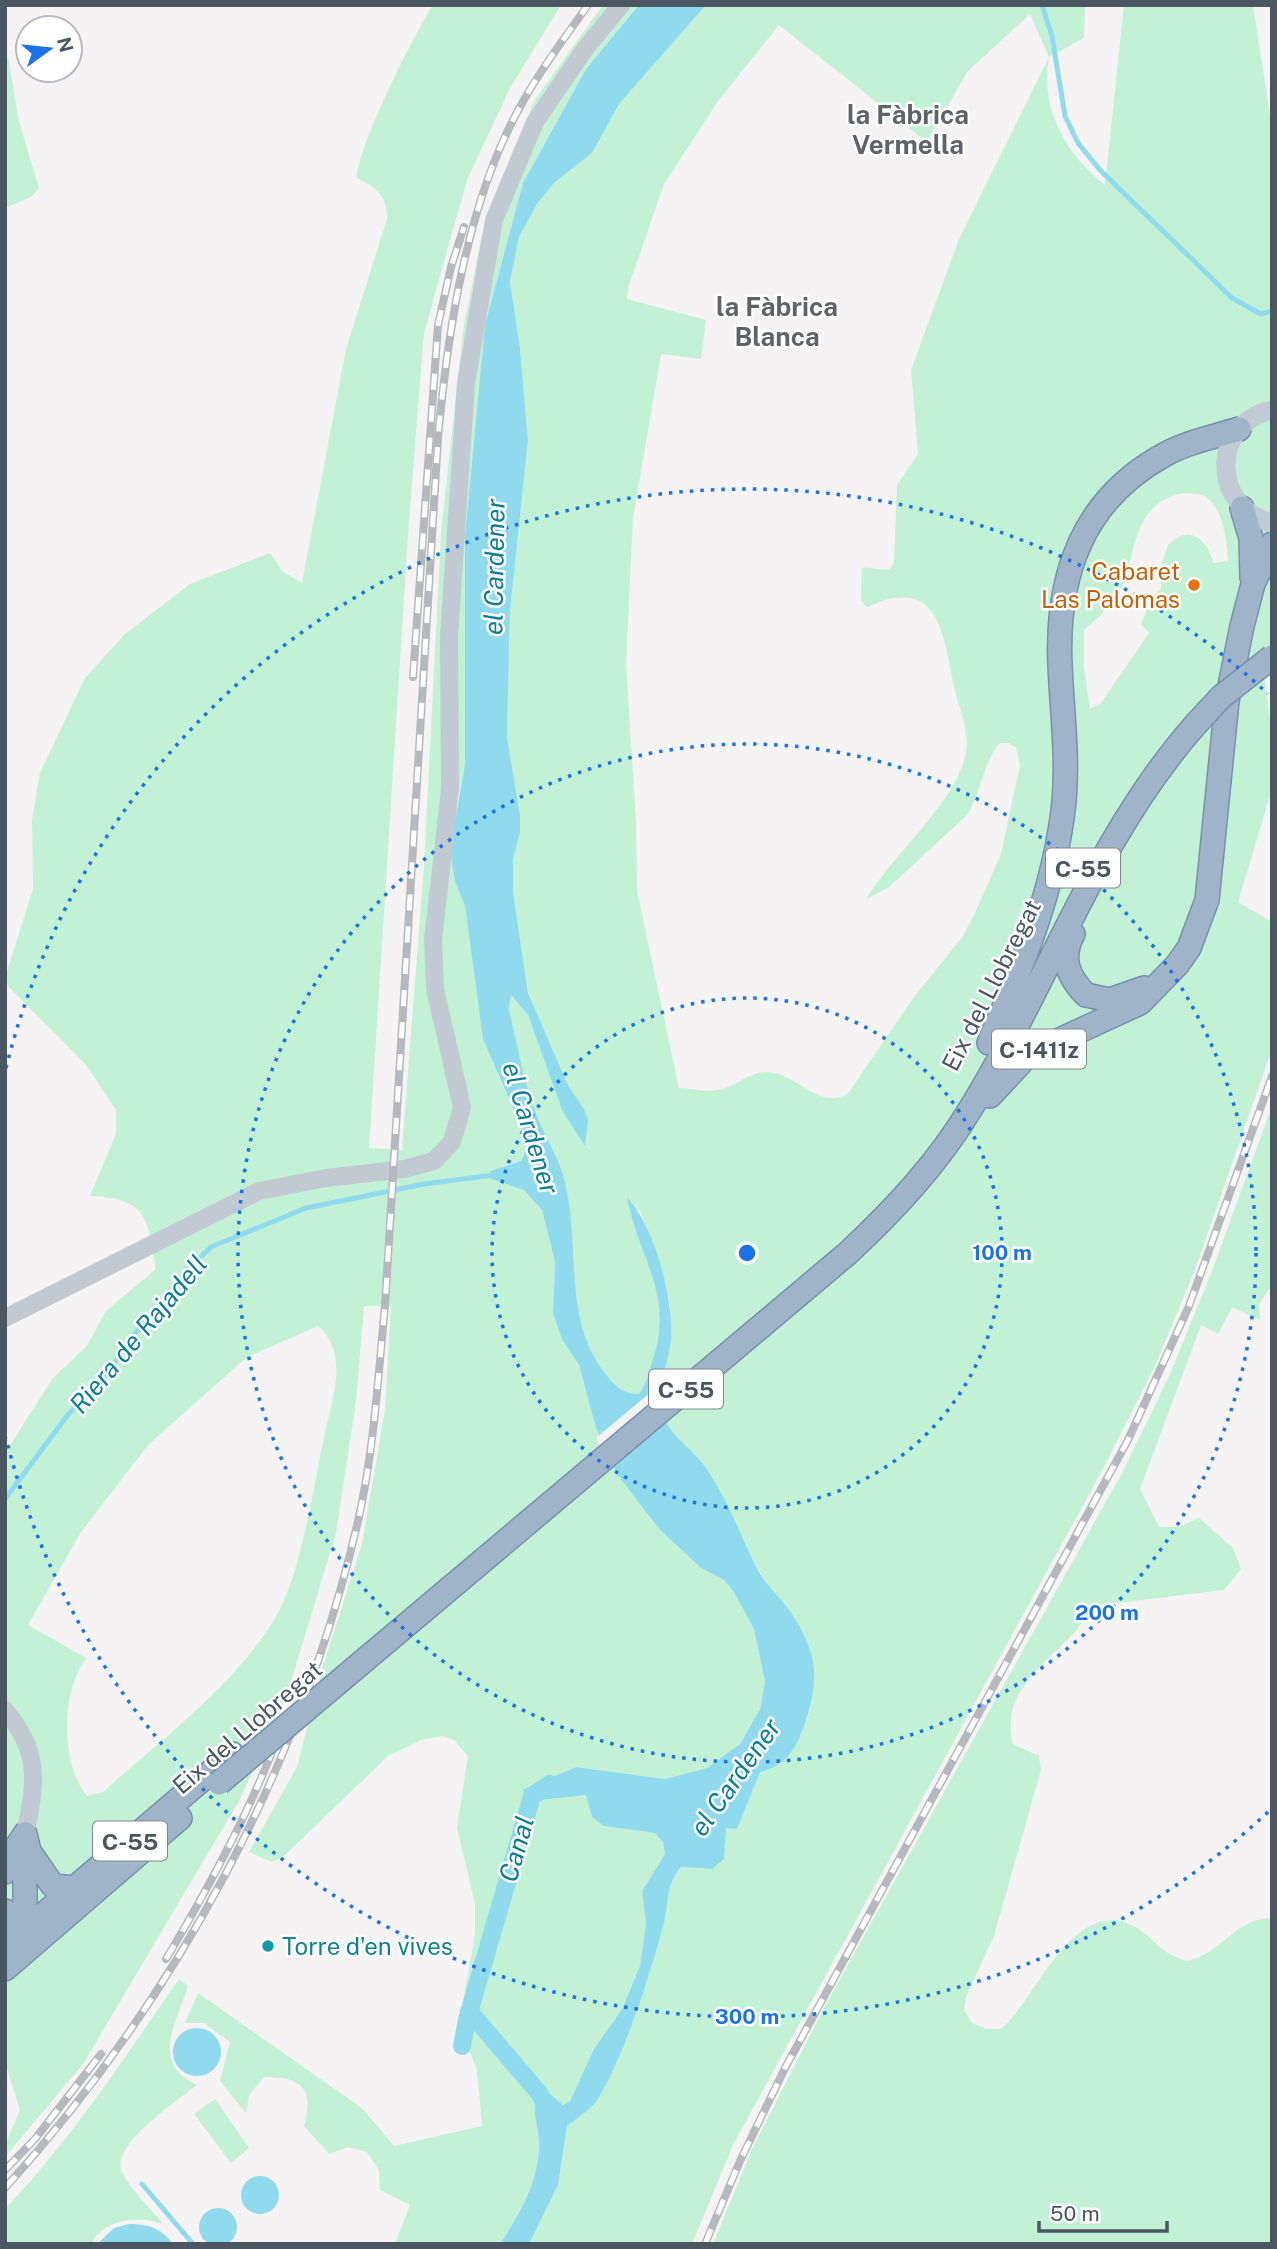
<svg xmlns="http://www.w3.org/2000/svg" width="1277" height="2249" font-family="'Public Sans',sans-serif">
  <rect width="100%" height="100%" fill="#f5f3f3"/>
  <!-- green -->
  <path fill="#c3f1d5" fill-rule="evenodd" d="M433 5H561L510 88 467 180 424 333 409 520 369 1148 402 1150 424 866 441 533 463 331 481 239 534 101 603 5H639L586 69 523 183 485 325 465 535V764L453 822 455 881 465 906 483 1038 525 1136 527 1148 521 1161 502 1166 491 1179 524 1190 542 1210 555 1262 553 1316 563 1341 579 1365 596 1428 617 1474 659 1529 701 1568 724 1580 734 1592 754 1629 765 1682 760 1709 740 1744 707 1768 665 1779 576 1767 522 1790 542 1800 586 1795 592 1817 604 1826 655 1833 663 1842 665 1854 642 1891 646 1924 640 1966 622 2009 594 2049 570 2101 563 2105 550 2094 535 2103C533 2118 540 2131 539 2147 538 2182 519 2215 500 2244H395L410 2205 380 2190 379 2170 367 2152 348 2147 329 2154 304 2126C315 2087 301 2077 264 2077L249 2095 246 2113 220 2081 230 2042 204 2023H185L198 1993 363 2109 394 2146 482 2126 477 2070 459 2025 475 1934V1904L457 1828 468 1756 454 1740 442 1736 421 1740 388 1756 284 1856 272 1862 249 1852 297 1767 322 1669 362 1544 385 1410 391 1306H364L356 1401 336 1533 285 1701 239 1801 83 2064 5 2157V2145L20 2110 5 2062V1453L53 1378 87 1346 106 1311 156 1269C148 1219 148 1198 90 1196L116 1134V1110L87 1066 8 986 5 978 33 889 32 820 40 773 85 678 124 635 190 584 270 553 282 571 302 583 346 349 387 219C388 197 376 187 357 178 356 150 415 32 433 5ZM318 1326C349 1352 333 1399 325 1432 314 1484 302 1568 278 1613 242 1679 159 1742 103 1792L87 1796C60 1763 61 1692 86 1658L28 1625 81 1532 148 1445 247 1357Z
    M706 5H1085L1084 38 1049 57C1040 110 1065 153 1105 185L1124 5H1253L1272 129V673L1265 679 1272 737V789L1238 902 1272 922V1049L1196 1267 1155 1366 1105 1465 733 2145 692 2244H529L558 2185 567 2126C576 2119 589 2111 596 2102 627 2053 647 1982 662 1927 668 1905 666 1885 681 1867L704 1869 726 1827 737 1829 760 1771C790 1758 795 1750 807 1719 821 1681 814 1648 792 1614 782 1600 768 1588 760 1572 742 1540 729 1504 710 1473 697 1452 672 1439 663 1416 651 1384 672 1354 671 1322 671 1285 653 1245 640 1210H630C647 1261 671 1304 653 1359 649 1372 647 1382 639 1394 623 1394 615 1386 605 1373 562 1318 581 1246 565 1182 559 1157 545 1136 536 1113 523 1080 517 1043 509 1009L510 994 528 1015 562 1110 584 1109 568 1085 528 993 513 892V860L520 832V815L507 737 510 611 528 441 520 348 510 282 519 237 537 204 554 183 592 153 619 104ZM1030 14 1049 57 959 239 911 370 918 454 897 485 894 562 890 569C880 571 872 567 862 568L861 600 867 607C939 573 943 634 954 686 960 713 973 737 963 764 947 810 893 855 866 899L889 887 967 815C981 793 983 762 1000 743H1009L1016 748 1020 765 1001 854 974 915 963 936 914 997 847 1095C816 1108 799 1075 768 1072 752 1071 738 1084 723 1089 709 1093 694 1089 679 1088L637 891 636 823 626 662 633 518 661 354 701 359 706 320 627 299 629 285 664 184 718 101 779 25 927 142 967 72ZM1182 493C1189 494 1200 493 1205 496 1223 507 1227 542 1228 561L1213 563C1208 540 1189 523 1168 545L1160 568 1161 588 1150 602 1141 624 1149 633 1101 703 1090 709 1084 668V630C1096 619 1110 609 1118 594 1139 556 1128 506 1182 493Z
    M5 57 9 60 18 118 39 188 31 197 5 208Z
    M1272 1106V1285L1259 1304 1260 1320 1232 1307 1218 1334 1201 1325 1140 1489 1159 1527H1179L1199 1518 1233 1548 1241 1569 1224 1590 1092 1606C1085 1614 1081 1625 1074 1633 1042 1667 1000 1693 1013 1744L1039 1756 1041 1770 994 1936 966 1997 964 2010 972 2023 986 2029H1001C1036 2000 1070 1901 1129 1924 1152 1933 1155 1952 1187 1961 1221 1954 1236 1918 1272 1918V2244H713L752 2149 826 2004 1122 1473 1171 1372 1212 1271Z
    M179 1979 188 1986C176 2024 150 2063 197 2085 178 2100 110 2145 122 2172 131 2191 151 2208 163 2224 138 2216 105 2218 91 2244H5V2209C72 2139 124 2058 179 1979Z
    M215 2099 249 2148 231 2163 194 2114Z"/>
  <!-- water -->
  <path fill="#90daee" d="M639 5H706L619 104 592 153 554 183 537 204 519 237 510 282 520 348 528 441 510 611 507 737 520 815V832L513 860V892L528 993 568 1085 584 1109 588 1121 585 1146 562 1110 528 1015 511 995 509 1009C517 1043 523 1080 536 1113 545 1137 559 1157 565 1182 581 1246 562 1318 605 1373 615 1386 623 1394 639 1394 647 1382 649 1372 653 1359 674 1294 639 1258 627 1198 655 1225 677 1308 670 1347 666 1371 654 1390 663 1415 671 1438 696 1451 709 1472 729 1503 742 1539 759 1572 768 1587 782 1599 792 1614 819 1655 820 1684 803 1729 794 1752 784 1766 760 1772L737 1829 726 1828 724 1859 712 1869 681 1867C665 1886 669 1905 663 1927 648 1980 625 2056 596 2102 589 2111 576 2119 567 2126L558 2185 529 2244H500C519 2215 538 2183 539 2147 540 2132 533 2118 535 2103L543 2093 550 2094 563 2105 570 2101 594 2049 622 2009 640 1966 646 1924 642 1891 665 1854 663 1842 655 1833 604 1826 592 1817 586 1795 542 1800 522 1790 576 1767 665 1779 707 1768 740 1744 760 1709 765 1682 754 1629 734 1592 724 1580 701 1568 659 1529 617 1474 596 1428 579 1365 563 1341 553 1315 555 1262 542 1210 524 1190 491 1179 490 1171 521 1161 527 1148 525 1135 483 1039 465 906 455 881 450 850 465 764V535L485 325 523 183 586 69Z
    M173 2052a24 24 0 1 1 48 0a24 24 0 1 1-48 0Z
    M241 2195a19 19 0 1 1 38 0a19 19 0 1 1-38 0Z
    M199 2227a19 19 0 1 1 38 0a19 19 0 1 1-38 0Z
    M129 2224C147 2224 162 2228 173 2244H97L114 2228Z"/>
  <!-- pier -->
  <path fill="#f5f3f3" d="M664 1381 663 1401 610 1468 596 1438Z"/>
  <g fill="none" stroke-linecap="round" stroke-linejoin="round">
    <!-- stream -->
    <path stroke="#90daee" stroke-width="5" d="M1042 5 1052 36 1065 116 1078 143 1100 170 1232 298 1261 314 1272 311
      M5 1499 67 1416 106 1376 128 1342 188 1269 211 1247 306 1208 424 1184 494 1175
      M142 2184 193 2244"/>
    <!-- canal -->
    <path stroke="#90daee" stroke-width="18" d="M469 2011 539 2093 552 2115
      M462 2046 467 2020 532 1796 550 1784"/>
    <defs>
      <path id="trunk" d="M1242 508 1251 538 1252 577
        M1073 934C1060 958 1068 977 1086 995L1110 1000 1144 988
        M989 1043C1023 964 1055 888 1064 802 1068 756 1062 711 1060 665 1056 576 1082 500 1164 455 1187 442 1214 437 1239 429
        M990 1096 1029 1054 1140 1003 1177 965 1189 948 1207 900 1227 701 1242 626 1253 584 1272 544
        M360 1664 848 1253C895 1209 938 1163 971 1108 1049 981 1096 837 1196 724
        M25 1834 29 1851 25 1867V1939
        M29 1851 53 1886 75 1888
        M5 1872 14 1851 25 1834
        M5 1911 17 1926 37 1928
        M5 1947 232 1754
        M5 1969 180 1818"/>
    </defs>
    <!-- trunk casing -->
    <use href="#trunk" stroke="#7690ad" stroke-width="26"/>
    <!-- tertiary -->
    <path stroke="#c1cad2" stroke-width="18" d="M5 1318 259 1191 326 1178 404 1169 434 1161 452 1142 462 1107 435 989 433 940 450 789 449 636 466 383 494 220 535 122 585 49 621 5
      M5 1710C41 1753 36 1783 25 1834"/>
    <!-- secondary -->
    <path stroke="#c1cbd6" stroke-width="19" d="M1272 410C1210 423 1211 508 1272 523"/>
    <!-- trunk -->
    <use href="#trunk" stroke="#9fb4c9" stroke-width="23"/>
    <defs>
      <path id="rail" d="M413 677 438 325 451 267 464 227
        M166 1959C208 1889 252 1808 280 1731
        M5 2170 35 2139 101 2054
        M5 2188C175 2000 301 1769 358 1521 374 1451 378 1377 385 1306L438 438C448 327 468 195 525 98 543 66 566 36 588 5
        M705 2244 740 2161 785 2068 1128 1440 1189 1306 1272 1076"/>
    </defs>
    <!-- rail casing -->
    <use href="#rail" stroke="#b5b8bd" stroke-width="8"/>
    <!-- rail -->
    <use href="#rail" stroke="#fff" stroke-width="5" stroke-dasharray="16" stroke-linecap="butt"/>
    <defs>
      <path id="trunk-bridge" d="M1196 724 1221 697 1272 657
        M219 1783 360 1664"/>
    </defs>
    <!-- trunk-bridge casing -->
    <use href="#trunk-bridge" stroke="#7690ad" stroke-width="26" stroke-linecap="butt"/>
    <!-- trunk-bridge -->
    <use href="#trunk-bridge" stroke="#9fb4c9" stroke-width="23"/>
  </g>
  <!-- distance rings -->
  <g fill="none" stroke="#1a73e8" stroke-width="3.5" stroke-dasharray="3.5 7">
    <circle cx="747" cy="1253" r="255"/>
    <circle cx="747" cy="1253" r="509"/>
    <path d="M1268 1812A764 764 0 0 1 6 1438M6 1068A764 764 0 0 1 1268 694"/>
  </g>
  <!-- markers -->
  <circle fill="#e8710a" stroke="#fff" stroke-width="2.5" cx="1194" cy="585" r="7"/>
  <circle fill="#0f9aa8" stroke="#fff" stroke-width="2.5" cx="268" cy="1946" r="7"/>
  <g text-anchor="middle" dominant-baseline="central" stroke-width="5" stroke-linejoin="round" paint-order="stroke">
    <!-- shield labels -->
    <g fill="#fff" stroke="#808990" stroke-width="2">
      <rect x="1046" y="848.5" width="74" height="39" rx="5"/>
      <rect x="992" y="1029.5" width="94" height="39" rx="5"/>
      <rect x="649" y="1369.5" width="74" height="39" rx="5"/>
      <rect x="93" y="1821.5" width="74" height="39" rx="5"/>
    </g>
    <g font-size="23" font-weight="bold" fill="#4a5661">
      <text x="1083" y="868">C-55</text>
      <text x="1039" y="1049">C-1411z</text>
      <text x="686" y="1389">C-55</text>
      <text x="130" y="1841">C-55</text>
    </g>
    <!-- food labels -->
    <g font-size="24" fill="#c56008" stroke="#fff" text-anchor="end">
      <text x="1180" y="571">Cabaret<tspan x="1180" dy="28">Las Palomas</tspan></text>
    </g>
    <!-- street labels -->
    <g font-size="24" fill="#4a5661" stroke="#fff">
      <text transform="translate(991 985) rotate(-63)">Eix del Llobregat</text>
      <text transform="translate(247 1727) rotate(-41)">Eix del Llobregat</text>
    </g>
    <!-- culture labels -->
    <g font-size="24" fill="#0d838f" stroke="#fff" text-anchor="start">
      <text x="282" y="1946">Torre d'en vives</text>
    </g>
    <!-- neighbourhood labels -->
    <g font-size="26" font-weight="bold" fill="#5f6368" stroke="#fff">
      <text x="908" y="114">la Fàbrica<tspan x="908" dy="30">Vermella</tspan></text>
      <text x="777" y="306">la Fàbrica<tspan x="777" dy="30">Blanca</tspan></text>
    </g>
    <!-- water labels -->
    <g font-size="26" font-style="italic" fill="#0c7c9b" stroke="#fff">
      <text transform="translate(494 567) rotate(-89)">el Cardener</text>
      <text transform="translate(531 1128) rotate(73)">el Cardener</text>
      <text transform="translate(138 1334) rotate(-50)">Riera de Rajadell</text>
      <text transform="translate(735 1777) rotate(-55)">el Cardener</text>
      <text transform="translate(516 1849) rotate(-74)">Canal</text>
    </g>
  </g>
  <circle cx="747" cy="1253" r="10" fill="#1a73e8" stroke="#fff" stroke-width="3.5"/>
  <g font-size="21" text-anchor="middle" font-weight="bold" fill="#1a73e8" stroke="#fff" stroke-width="5" stroke-linejoin="round" paint-order="stroke">
    <text x="1002" y="1260">100 m</text>
    <text x="1107" y="1620">200 m</text>
    <text x="747" y="2024">300 m</text>
  </g>
  <!-- border -->
  <rect width="1277" height="2249" fill="none" stroke="#4a5661" stroke-width="14"/>
  <!-- north arrow -->
  <g transform="translate(49 49) rotate(75)"><circle r="33" fill="#ffffff" stroke="#b7bbc0" stroke-width="2"/>
  <path d="M0-5L12 26L0 18L-12 26Z" fill="#1a73e8"/>
  <text y="-10" font-size="19" font-weight="bold" text-anchor="middle" fill="#4a5661">N</text>
  </g>
  <!-- scale -->
  <path d="M1039 2221v10h128v-10" fill="none" stroke="#4a5661" stroke-width="3.5"/>
  <text x="1050" y="2221" font-size="21" fill="#4a5661" stroke="#ffffff" stroke-width="5" paint-order="stroke">50 m</text>
</svg>
